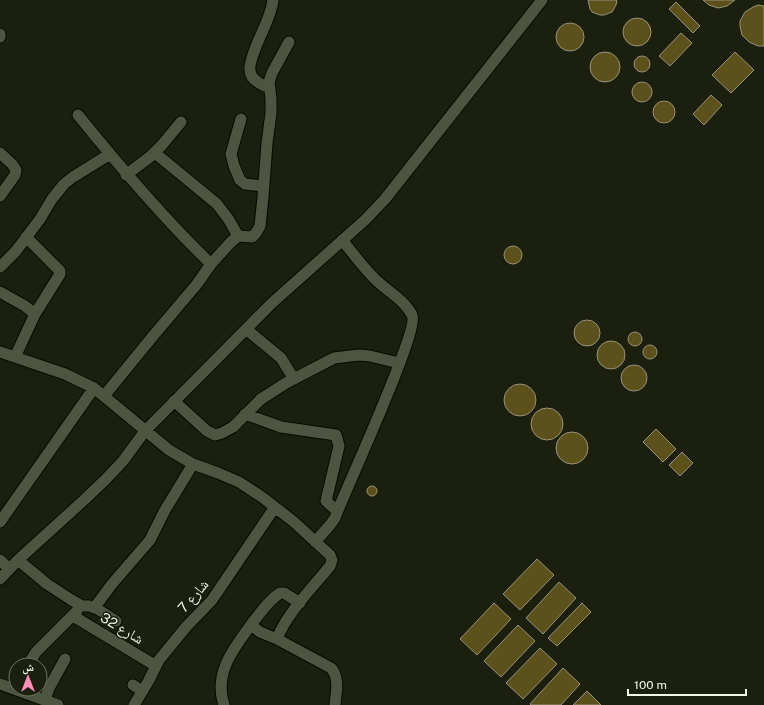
<svg xmlns="http://www.w3.org/2000/svg" width="764" height="705" font-family="'Public Sans','Noto Naskh Arabic',sans-serif">
  <rect width="100%" height="100%" fill="#1b200e"/>
  <!-- building -->
  <path fill="#5d511b" stroke="#97927b" d="M588 0H616L617 1 616 5 612 12 604 15H600L592 12 590 9Z
    M703 0H735L727 6 718 8 709 5Z
    M676 2 700 26 693 33 669 9Z
    M758 5 764 6V46H758L749 42 742 35 740 26V21L745 12 753 7Z
    M623 32a14 14 0 1 1 28 0a14 14 0 1 1-28 0Z
    M556 37a14 14 0 1 1 28 0a14 14 0 1 1-28 0Z
    M681 33 692 43 670 66 659 56Z
    M735 52 754 70 731 93 712 75Z
    M590 67a15 15 0 1 1 30 0a15 15 0 1 1-30 0Z
    M634 64a8 8 0 1 1 16 0a8 8 0 1 1-16 0Z
    M632 92a10 10 0 1 1 20 0a10 10 0 1 1-20 0Z
    M711 95 722 105 704 125 693 114Z
    M653 112a11 11 0 1 1 22 0a11 11 0 1 1-22 0Z
    M504 255a9 9 0 1 1 18 0a9 9 0 1 1-18 0Z
    M574 333a13 13 0 1 1 26 0a13 13 0 1 1-26 0Z
    M628 339a7 7 0 1 1 14 0a7 7 0 1 1-14 0Z
    M597 355a14 14 0 1 1 28 0a14 14 0 1 1-28 0Z
    M643 352a7 7 0 1 1 14 0a7 7 0 1 1-14 0Z
    M621 378a13 13 0 1 1 26 0a13 13 0 1 1-26 0Z
    M504 400a16 16 0 1 1 32 0a16 16 0 1 1-32 0Z
    M531 424a16 16 0 1 1 32 0a16 16 0 1 1-32 0Z
    M656 429 676 449 663 462 643 442Z
    M556 448a16 16 0 1 1 32 0a16 16 0 1 1-32 0Z
    M682 452 693 463 680 476 669 465Z
    M367 491a5 5 0 1 1 10 0a5 5 0 1 1-10 0Z
    M537 559 554 575 520 610 503 594Z
    M559 582 576 598 543 634 526 618Z
    M494 603 511 619 477 655 460 639Z
    M582 603 591 612 557 646 548 638Z
    M518 625 535 641 501 677 484 661Z
    M540 648 557 664 523 699 506 683Z
    M563 668 580 684 561 705H531L530 704Z
    M587 691 601 705H573Z"/>
  <g fill="none" stroke-linecap="round" stroke-linejoin="round">
    <defs>
      <path id="minor" d="M0 34V37
        M270 88C262 85 250 80 250 70 249 67 251 62 252 58 257 39 271 19 273 0
        M78 115C120 167 163 218 211 264
        M241 119 231 154 234 166 240 180 245 184 264 186
        M0 153 12 164 16 170 15 175 0 196
        M155 153 217 204 229 220 238 236
        M126 175 151 156 162 145 181 122
        M0 267 16 251 40 219 52 199 64 184 73 177 110 154
        M0 292 25 306 35 314
        M246 329 281 358 294 379
        M0 352 65 374 94 388 169 450 193 464 218 473 239 482 262 497 294 522 330 555 332 560 330 566C313 587 286 614 277 639L331 668C340 678 336 693 335 705
        M15 357 35 314 60 274V271L26 237
        M104 396 153 336 197 284 211 264 230 243 238 236 252 237 256 233 260 226 263 197 267 143 271 113V99L269 82 272 73 289 42
        M174 401 207 431 215 435 222 433 233 427 261 399 286 383 334 358 359 355 370 356 399 363
        M245 414 281 427 336 435 339 446 326 501 337 511
        M0 522 94 388
        M315 542 330 525 335 518C345 490 420 330 412 315 404 299 385 290 373 277 362 266 352 252 342 240
        M0 560 9 569
        M18 560 47 584 70 599 82 606H89L96 608 116 621
        M0 579 18 560 84 500 106 479 123 461 145 431 272 303 365 220 385 199 542 0
        M94 608 112 584 150 540 165 510 193 464
        M73 616 156 666
        M251 625 260 632 277 639
        M28 665 36 652 77 611
        M0 684 58 705
        M133 685 142 691
        M45 700 49 688 65 659
        M134 705 148 682 159 660 186 627 212 600 275 507
        M224 705C213 672 235 647 253 622 261 612 269 600 280 593H284L300 603"/>
    </defs>
    <!-- minor casing -->
    <use href="#minor" stroke="#060a00" stroke-width="13"/>
    <!-- minor -->
    <use href="#minor" stroke="#4d543f" stroke-width="11"/>
  </g>
  <g text-anchor="middle" dominant-baseline="central" stroke-width="3" stroke-linejoin="round" paint-order="stroke">
    <!-- street labels -->
    <g font-size="14" fill="#f1f5e9" stroke="#1b200e">
      <text transform="translate(193 596) rotate(-49)">شارع 7</text>
      <text transform="translate(122 628) rotate(31)">شارع 32</text>
    </g>
  </g>
  <!-- north arrow -->
  <g transform="translate(28 677)"><circle r="19" fill="#1b200e" stroke="#717566"/>
  <path d="M0-3L7 15L0 10L-7 15Z" fill="#fe8ebc"/>
  <text y="-6" font-size="11" font-weight="bold" text-anchor="middle" fill="#f1f5e9">ش</text>
  </g>
  <!-- scale -->
  <path d="M628 689v6h118v-6" fill="none" stroke="#f1f5e9" stroke-width="2"/>
  <text x="634" y="689" font-size="12" fill="#f1f5e9" stroke="#1b200e" stroke-width="3" paint-order="stroke">100 m</text>
</svg>
